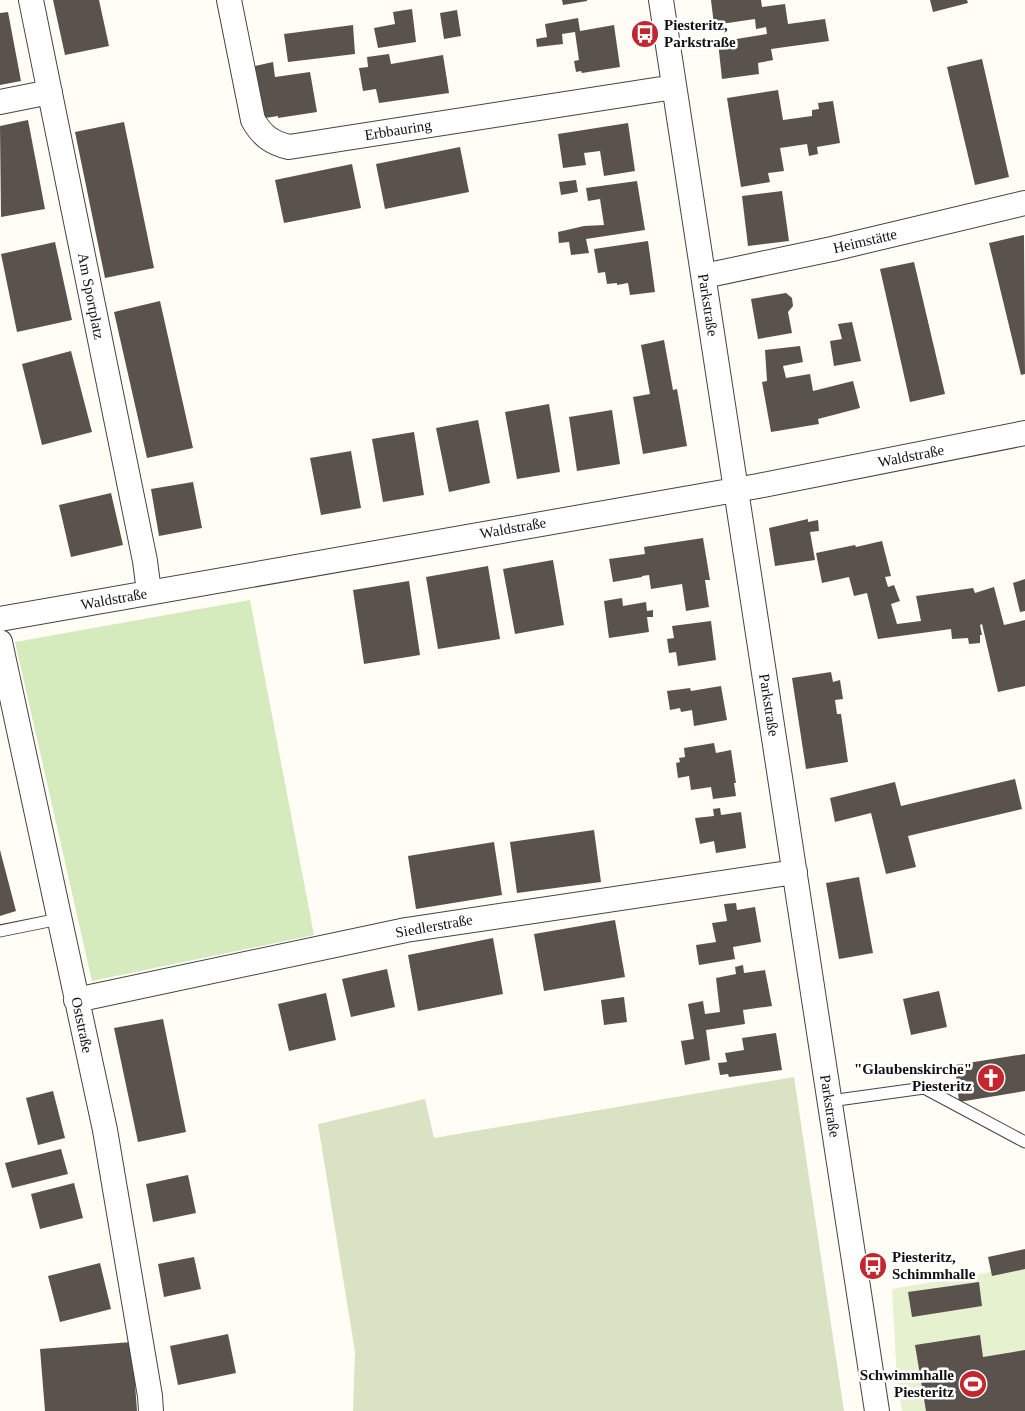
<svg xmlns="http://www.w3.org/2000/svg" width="1025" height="1411" font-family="'Times New Roman',serif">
  <rect width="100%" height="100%" fill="#fffdf5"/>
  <!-- green -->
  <path fill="#d5ebbd" d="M250 600 314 935 92 981 15 642Z"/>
  <!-- cemetery -->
  <path fill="#d9e3c4" d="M794 1077 844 1411H353L355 1352 318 1124 425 1099 434 1138Z"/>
  <!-- pitch -->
  <path fill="#e6f2cf" d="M1025 1266V1411H902L897 1382 892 1289Z"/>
  <!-- building -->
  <path fill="#5a524d" d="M53 0H99L109 46 65 55Z
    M562 0H587V1L563 5Z
    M711 0H761L762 7 785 4 788 24 825 19 829 41 771 49 773 60 758 63 759 74 722 79 718 42 767 34 766 27 756 29 755 19 714 25Z
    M930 0H967L968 3 933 12Z
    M412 9 416 42 378 48 374 28 395 24 393 12Z
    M457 10 461 36 444 39 440 13Z
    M8 12 21 81 0 85V13Z
    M578 18 580 31 614 25 620 67 582 73 581 71 576 72 574 61 579 60 575 32 562 34 563 44 537 47 536 39 547 37 545 24Z
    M353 25 355 54 288 62 284 34Z
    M389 54 391 64 443 55 449 93 379 103 376 89 363 91 359 68 368 67 367 57Z
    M982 59 1009 177 975 185 947 67Z
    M273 62 275 77 310 72 317 112 278 118V116L265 118 255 66Z
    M778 90 783 120 812 116V110L819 109 818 103 833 101 840 143 817 147 818 154 809 156 807 144 780 148 784 171 768 173 770 182 741 187 727 98Z
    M28 120 45 209 1 217 0 126Z
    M124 122 154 268 105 278 75 132Z
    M628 123 635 171 604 176 600 151 584 153 586 165 563 168 558 134Z
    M460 147 469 192 385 209 376 164Z
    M352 164 361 208 284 223 275 180Z
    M576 180 578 192 561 195 559 182Z
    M637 181 645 230 586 239 589 253 571 255 569 242 559 243 558 232 584 226 604 225 600 199 588 201 586 188Z
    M782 191 789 241 748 246 742 196Z
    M1024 235 1025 374 1021 375 989 243Z
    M648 241 655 292 630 295 628 283 617 285V283L607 284 605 272 598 273 594 249Z
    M55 242 72 320 17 332 1 254Z
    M914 262 945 394 910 402 880 269Z
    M786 293 792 298 793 306 788 312 792 333 758 339 751 299Z
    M160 301 193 448 147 458 114 312Z
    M852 322 861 361 834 366 830 341 842 339 838 324Z
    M664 340 673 390 677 389 687 446 643 454 633 397 650 394 641 345Z
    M800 346 803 362 783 366 786 378 810 374 813 391 853 381 860 408 818 419 819 424 771 432 762 382 767 381 765 350Z
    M71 351 92 432 42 445 22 364Z
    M549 404 560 472 517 479 505 412Z
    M612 410 620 464 577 471 569 417Z
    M478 420 490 483 449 492 436 428Z
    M414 432 424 495 383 502 372 439Z
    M351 451 361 508 321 515 310 458Z
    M193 482 202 528 159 536 151 489Z
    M111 493 123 545 71 557 59 505Z
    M808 519V522L818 520 819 531 810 532 815 560 775 566 769 528Z
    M703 538 710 580H705L709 607 686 611 682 584 651 589 649 575 642 576V577L613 582 609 559 645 554 644 547Z
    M882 541 891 576 885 577 888 587 894 585 900 601 891 604 897 624 921 621 916 596 973 588 975 593 994 587 1004 625 1025 620V686L998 692 982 624 980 625 982 635H980V643L969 644 968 638 952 639 951 629 878 639 867 593 854 596 849 577 822 583 816 553 855 545 856 547Z
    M553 560 564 625 515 634 503 569Z
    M488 566 500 639 438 649 426 577Z
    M1025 579V611L1020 612 1013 583Z
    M409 581 420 655 364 664 353 590Z
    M622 598 623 606 646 602 647 611 653 610V617H647L649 632 609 638 604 601Z
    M711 621 716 660 678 666 676 652 669 653 667 639 674 638 672 626Z
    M831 672 833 682 840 680 843 699 835 700 837 714H841L848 762 806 769 792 678Z
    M721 686 727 720 694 726 692 710 681 712 680 708 670 710 667 691 690 688 691 691Z
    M714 743 716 753 731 750 736 783H734L736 796 713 799 711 787 691 790 689 776 678 778 676 763 680 762 679 758 685 757 684 748Z
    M1015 779 1022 809 908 836 916 867 886 874 871 813 835 822 830 798 895 782 901 806Z
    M720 808 721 815 741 812 746 848 716 853 714 841 700 844 695 818 714 816 713 809Z
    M594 830 601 882 517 893 510 842Z
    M494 842 502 895 416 909 408 856Z
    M0 850 16 911 0 916Z
    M859 877 873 953 839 959 826 883Z
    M736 903 737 910 755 907 761 942 733 947 735 959 699 965 696 945 716 942 712 923 727 921 724 904Z
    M615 920 625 977 544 991 534 934Z
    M493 938 503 994 418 1011 408 955Z
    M743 965 744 973 765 970 772 1006 743 1010 745 1024 706 1030 710 1060 685 1065 681 1041 694 1039 688 1004 703 1001 705 1014 720 1012 716 978 736 974 735 967Z
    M387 969 395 1007 351 1017 342 979Z
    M939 991 947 1027 911 1035 903 999Z
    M326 993 336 1040 289 1051 278 1004Z
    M624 997 627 1022 604 1025 601 1000Z
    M163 1019 186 1132 138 1142 114 1028Z
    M776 1033 782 1070 729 1077 728 1074 720 1075 718 1063 727 1062 725 1053 744 1050 742 1038Z
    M1025 1054V1091L959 1102 955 1065Z
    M53 1091 65 1138 38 1145 26 1098Z
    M61 1149 68 1174 12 1188 5 1163Z
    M188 1175 196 1213 153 1222 146 1184Z
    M74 1183 83 1218 40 1229 31 1194Z
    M1025 1249V1269L992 1276 988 1257Z
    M194 1257 201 1289 164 1297 158 1264Z
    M100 1263 111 1309 60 1322 48 1276Z
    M979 1282 982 1306 912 1317 908 1292Z
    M228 1334 236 1373 178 1385 170 1346Z
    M980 1335 983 1357 1025 1350V1411H926L915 1345Z
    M132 1342 137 1411H45L40 1349Z"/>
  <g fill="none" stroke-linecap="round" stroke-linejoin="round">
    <defs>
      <path id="service" d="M0 931 59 919
        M830 1101 924 1088 1025 1142"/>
      <path id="minor" d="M31 0 145 561 149 592
        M229 0 253 120C262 136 272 143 289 147L674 87
        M661 0 877 1411
        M0 102 50 92
        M704 276 832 249 1025 203
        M0 619 758 486 1025 433
        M0 642 105 1130 150 1396 151 1411
        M76 1000 406 930 795 872"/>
    </defs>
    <!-- service casing -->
    <use href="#service" stroke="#444" stroke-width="13"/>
    <!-- minor casing -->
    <use href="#minor" stroke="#444" stroke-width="26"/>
    <!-- service -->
    <use href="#service" stroke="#fff" stroke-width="11"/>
    <!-- minor -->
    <use href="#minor" stroke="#fff" stroke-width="24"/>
  </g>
  <!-- icons -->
  <defs>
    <symbol id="bus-disc" viewBox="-11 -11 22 22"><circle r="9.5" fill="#c4262e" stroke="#fff"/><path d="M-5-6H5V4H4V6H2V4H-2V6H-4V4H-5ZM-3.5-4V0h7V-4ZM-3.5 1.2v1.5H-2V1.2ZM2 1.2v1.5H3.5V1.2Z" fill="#fff"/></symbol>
    <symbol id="church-disc" viewBox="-11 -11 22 22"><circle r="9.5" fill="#c4262e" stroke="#fff"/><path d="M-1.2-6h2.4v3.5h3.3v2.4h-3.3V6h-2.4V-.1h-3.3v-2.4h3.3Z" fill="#fff"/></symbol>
    <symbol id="stadium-disc" viewBox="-11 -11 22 22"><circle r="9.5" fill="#c4262e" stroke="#fff"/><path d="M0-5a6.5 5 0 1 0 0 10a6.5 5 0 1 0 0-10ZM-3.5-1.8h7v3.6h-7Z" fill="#fff"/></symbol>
  </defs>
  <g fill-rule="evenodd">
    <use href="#bus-disc" x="629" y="18" width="32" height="32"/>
    <use href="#church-disc" x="975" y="1062" width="32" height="32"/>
    <use href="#bus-disc" x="857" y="1250" width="32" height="32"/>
    <use href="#stadium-disc" x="957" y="1368" width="32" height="32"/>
  </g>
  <g text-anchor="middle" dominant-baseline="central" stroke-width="5" stroke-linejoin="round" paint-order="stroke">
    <!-- poi labels -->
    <g font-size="15" font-weight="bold" fill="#111" stroke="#fff" text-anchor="start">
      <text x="664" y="25">Piesteritz,<tspan x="664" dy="17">Parkstraße</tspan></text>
      <text x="972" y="1069" text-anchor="end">"Glaubenskirche"<tspan x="972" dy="17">Piesteritz</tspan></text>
      <text x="892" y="1257">Piesteritz,<tspan x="892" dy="17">Schimmhalle</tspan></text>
      <text x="954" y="1375" text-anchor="end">Schwimmhalle<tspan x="954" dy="17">Piesteritz</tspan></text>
    </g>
    <!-- street labels -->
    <g font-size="15" fill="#111" stroke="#fff">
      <text transform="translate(398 130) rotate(-9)">Erbbauring</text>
      <text transform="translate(865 241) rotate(-13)">Heimstätte</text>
      <text transform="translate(91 296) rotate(79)">Am Sportplatz</text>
      <text transform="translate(708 305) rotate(81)">Parkstraße</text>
      <text transform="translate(911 456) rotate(-11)">Waldstraße</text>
      <text transform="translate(513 528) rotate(-10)">Waldstraße</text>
      <text transform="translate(114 599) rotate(-10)">Waldstraße</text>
      <text transform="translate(769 705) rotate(81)">Parkstraße</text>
      <text transform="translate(434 926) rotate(-10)">Siedlerstraße</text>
      <text transform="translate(82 1025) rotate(78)">Oststraße</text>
      <text transform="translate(830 1106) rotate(81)">Parkstraße</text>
    </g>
  </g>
</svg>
